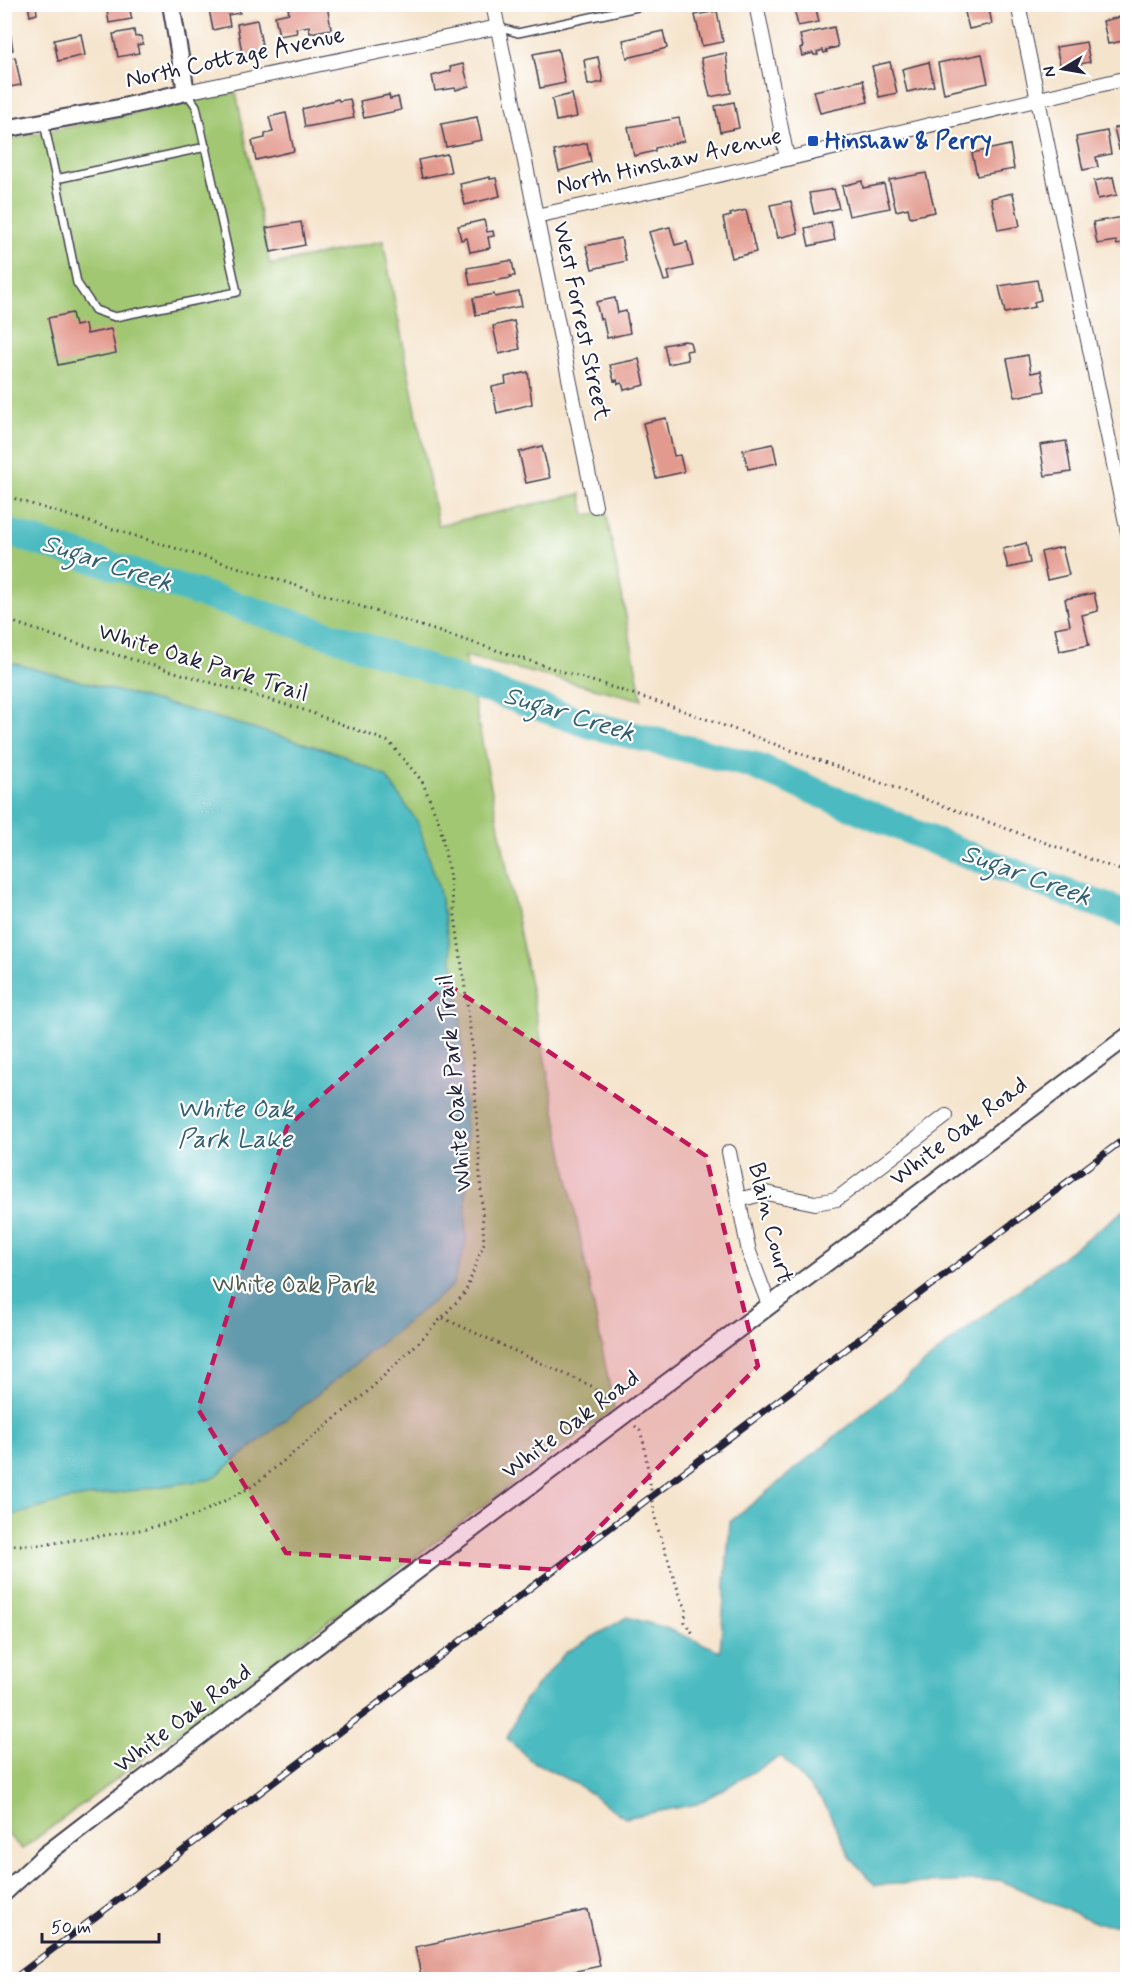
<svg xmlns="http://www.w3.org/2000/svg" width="1132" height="1984" font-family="Mynerve,sans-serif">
  <rect width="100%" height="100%" fill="#fff"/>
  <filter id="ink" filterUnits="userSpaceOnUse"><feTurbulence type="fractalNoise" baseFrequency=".0167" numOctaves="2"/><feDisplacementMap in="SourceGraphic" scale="12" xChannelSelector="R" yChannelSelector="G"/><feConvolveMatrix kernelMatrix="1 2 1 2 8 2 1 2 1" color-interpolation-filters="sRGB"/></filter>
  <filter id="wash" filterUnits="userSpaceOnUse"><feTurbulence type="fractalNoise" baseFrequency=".008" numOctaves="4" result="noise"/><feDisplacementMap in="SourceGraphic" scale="24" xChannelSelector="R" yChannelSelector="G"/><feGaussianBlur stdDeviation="1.35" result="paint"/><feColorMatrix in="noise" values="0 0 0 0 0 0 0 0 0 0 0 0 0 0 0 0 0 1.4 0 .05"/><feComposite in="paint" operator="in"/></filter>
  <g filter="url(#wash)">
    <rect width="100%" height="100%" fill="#f5e4cc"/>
    <!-- green -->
    <path fill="#a1c772" stroke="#627456" stroke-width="1.5" d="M236 92 270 265 383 241 438 525 581 494 585 515 606 512 642 700 465 656 614 1409 22 1849 5 1832V140Z"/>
    <!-- water -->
    <path fill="#4bbbc1" stroke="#366e7e" stroke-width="1.5" d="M5 661 208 715 337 753 386 776 418 823 439 889 460 1005 466 1137V1244L452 1286 212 1479 67 1500 8 1517 4 1516Z
      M1127 1208V1925L1097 1923 999 1880 875 1885 851 1858 824 1803 781 1756 697 1804 625 1818 576 1784 530 1760 507 1738 524 1701 565 1653 627 1617 663 1627 720 1651 730 1522 959 1335Z"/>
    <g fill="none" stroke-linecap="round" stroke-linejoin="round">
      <!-- river -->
      <path stroke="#4bbbc1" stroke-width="28" d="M4 531 333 636 591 725 752 765 936 842 1070 894 1128 914"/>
    </g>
    <g id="blocks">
      <!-- building -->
      <path fill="#e39a8e" d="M28 4H36L37 14 30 16Z
        M106 4H133L134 10 130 11 132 19 109 23Z
        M208 4H239L240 13 228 15 230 26 213 30Z
        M793 4H815L819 22 798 26Z
        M963 4H988L992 24 969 29Z
        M305 5H327L331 29 310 33 309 26 296 28 297 33 279 36 275 16 289 13 288 8Z
        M717 11 723 42 702 46 695 15Z
        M1128 15V40L1108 44 1103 21Z
        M257 20 264 55 243 59 237 24Z
        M9 25 13 50 4 51V26Z
        M834 27 838 47 826 50 827 52 824 53 823 50 817 52 818 55H814L813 53 802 56 800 48 803 47 800 35Z
        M134 30 135 37 141 36 143 44 137 45 139 53 118 57 113 34Z
        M663 31 667 48 627 58 623 40Z
        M81 34 85 55 58 61 54 40Z
        M1086 42 1090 62 1061 68 1056 47Z
        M558 49 565 83 540 88 533 54Z
        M726 53 731 93 710 97 701 58Z
        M982 54 988 83 944 93 938 63Z
        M15 57 21 85 4 88V59Z
        M598 57 603 82 588 85 584 60Z
        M890 62 897 93 879 97 872 66Z
        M929 62 934 86 907 92 902 69Z
        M463 64 469 86 456 90 455 88 435 91 432 76 451 71 450 67Z
        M863 80 868 102 820 113 814 91Z
        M572 94 577 117 556 121 552 99Z
        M389 95 390 99 398 97 401 110 364 118 360 101Z
        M338 99 339 101 350 99 354 118 305 127 302 109Z
        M734 102 739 128 720 132 715 106Z
        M286 113 294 151 256 160 252 141 265 138V134L273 132 269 117Z
        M477 117 482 140 446 147 441 124Z
        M679 118 684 141 655 148V151L634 156 628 127Z
        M1128 125V147L1119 149 1114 128Z
        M1107 131 1111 154 1096 157 1098 167 1083 170 1076 137Z
        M587 143 591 162 559 171 554 151Z
        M1010 145 1014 169 977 176 972 153Z
        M447 154 451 172 422 178 418 160Z
        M926 173 935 212 910 217 908 208 896 211 889 180Z
        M490 177V179L496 178 500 196 465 205 460 184Z
        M1113 177 1117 195 1098 199 1094 181Z
        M862 181 863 188 884 184 890 208 849 216 842 186Z
        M834 189 839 208 814 214 809 193Z
        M1013 193 1020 226 998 230 991 198Z
        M791 201 798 233 778 238 770 205Z
        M746 210 756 252 732 258 723 218 731 216 730 214Z
        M1123 217 1128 243 1117 245 1116 241 1097 244 1093 222Z
        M484 220 487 232 493 231 494 236 488 237 490 248 470 252 467 238 461 240 458 226Z
        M301 222 305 245 271 252 266 228Z
        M831 222 835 240 809 246 805 228Z
        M670 227 675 245 687 242 693 266 668 272 670 280 664 281 649 232Z
        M621 238 626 261 592 269 586 246Z
        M508 261H512L515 276H510L511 278 470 285 467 268Z
        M1037 280 1041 300 1034 302 1035 307 1005 313 999 286Z
        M519 292 522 306 476 315 473 298 494 294 495 297Z
        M615 298 618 313 626 311 630 333 607 338 603 319H600L596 302Z
        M72 313 75 326 85 324 87 334 111 329 116 353 58 365 48 318Z
        M514 321 520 349 499 354 493 326Z
        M684 341 690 342 692 350 686 351 688 360 668 364 664 345Z
        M1028 355 1031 373 1041 371 1045 391 1015 397 1007 359Z
        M639 359 645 385 624 390 622 383 618 384 617 380 614 381 610 365Z
        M528 372 532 404 497 413 492 387 506 384 505 377Z
        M666 418 674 456 680 455 684 472 656 478 643 423Z
        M1066 441 1071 472 1045 476 1040 445Z
        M773 444 777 463 748 469 743 450Z
        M542 446 550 478 526 483 519 452Z
        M1026 543 1030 563 1008 568 1003 549Z
        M1062 547 1069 575 1047 580 1041 552Z
        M1094 593 1098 611 1082 615 1089 645 1060 651 1055 628 1070 625 1065 599Z
        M588 1910 600 1966 534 1980H422L415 1947Z"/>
    </g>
  </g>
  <g filter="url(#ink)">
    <use href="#blocks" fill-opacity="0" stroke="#423f51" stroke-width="1.5"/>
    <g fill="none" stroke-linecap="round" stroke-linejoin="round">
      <defs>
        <path id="service" d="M498 27 518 33 651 4
          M186 92 196 106 237 292 115 317 95 310 77 283 56 179 206 147
          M44 123 56 179"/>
        <path id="minor" d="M493 4 595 506
          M756 4 787 158
          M1018 4 1128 532
          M186 92 498 27
          M536 216 664 188 1128 78
          M729 1152 749 1252 769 1305
          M738 1200 766 1193 815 1203 837 1199 946 1116"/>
        <path id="tertiary" d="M4 129 119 108 186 92 171 4
          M4 1893 45 1855 297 1661 1128 1036"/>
      </defs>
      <!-- service casing -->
      <use href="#service" stroke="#423f51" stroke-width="10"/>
      <!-- minor casing -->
      <use href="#minor" stroke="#423f51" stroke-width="16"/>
      <!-- tertiary casing -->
      <use href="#tertiary" stroke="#423f51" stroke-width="20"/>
      <!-- path -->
      <path stroke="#423f51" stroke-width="3" stroke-dasharray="1.5 4.5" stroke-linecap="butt" d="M4 493 18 500 263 575 673 707 1128 873
        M4 619 63 639 304 710 389 742 422 781 440 825 449 873 468 1010 473 1056 484 1243 465 1293 419 1342 366 1393 253 1486 199 1514 146 1529 41 1545H4
        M443 1318 591 1386 612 1405
        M635 1426 640 1431 644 1444 656 1523 680 1596 686 1608 685 1622 694 1635"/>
      <!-- service -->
      <use href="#service" stroke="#fff" stroke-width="7"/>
      <!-- minor -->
      <use href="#minor" stroke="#fff" stroke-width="14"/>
      <!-- tertiary -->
      <use href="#tertiary" stroke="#fff" stroke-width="16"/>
      <defs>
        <path id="rail" d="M12 1980 1128 1136"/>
      </defs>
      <!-- rail casing -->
      <use href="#rail" stroke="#22223b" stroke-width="7"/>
      <!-- rail -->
      <use href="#rail" stroke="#fff" stroke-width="4.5" stroke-dasharray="14" stroke-linecap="butt"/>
    </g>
  </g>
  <!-- marked area -->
  <path fill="#c2185b" fill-opacity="0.2" stroke="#c2185b" stroke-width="4.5" stroke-dasharray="12 8" stroke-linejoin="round" d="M447 984 706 1156 758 1366 557 1570 286 1553 198 1409 287 1127Z"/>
  <!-- markers -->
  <rect fill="#1a4fb4" stroke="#fff" stroke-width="2" x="807" y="135" width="12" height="12" rx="3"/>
  <g text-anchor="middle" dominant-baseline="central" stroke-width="4.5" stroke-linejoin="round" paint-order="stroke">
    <!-- street labels -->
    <g font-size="24" fill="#22223b" stroke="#fff">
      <text transform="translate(235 58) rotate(-12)">North Cottage Avenue</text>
      <text transform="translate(669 162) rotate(-13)">North Hinshaw Avenue</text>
      <text transform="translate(581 321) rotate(78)">West Forrest Street</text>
      <text transform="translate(203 663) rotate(17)">White Oak Park Trail</text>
      <text transform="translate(455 1083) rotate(-95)">White Oak Park Trail</text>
      <text transform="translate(959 1132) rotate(-37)">White Oak Road</text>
      <text transform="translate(770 1223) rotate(76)">Blain Court</text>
      <text transform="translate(571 1425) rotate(-37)">White Oak Road</text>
      <text transform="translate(183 1719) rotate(-37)">White Oak Road</text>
    </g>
    <!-- transit labels -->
    <g font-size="24" font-weight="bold" fill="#164399" stroke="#fff" text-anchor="start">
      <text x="825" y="141">Hinshaw &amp; Perry</text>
    </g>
    <!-- park labels -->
    <g font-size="24" fill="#4e5c4e" stroke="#fff">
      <text x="294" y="1285">White Oak Park</text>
    </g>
    <!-- water labels -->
    <g font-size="26" font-style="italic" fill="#325f71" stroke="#fff">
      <text transform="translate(107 564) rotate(18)">Sugar Creek</text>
      <text transform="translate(569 715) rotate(17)">Sugar Creek</text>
      <text transform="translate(1026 876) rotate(20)">Sugar Creek</text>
      <text x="235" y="1110">White Oak<tspan x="235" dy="30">Park Lake</tspan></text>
    </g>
  </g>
  <!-- margin -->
  <rect width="1132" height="1984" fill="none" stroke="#fff" stroke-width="24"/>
  <!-- north arrow -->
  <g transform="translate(1063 69) rotate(259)" stroke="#ffffff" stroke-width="4.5" paint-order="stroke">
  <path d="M0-4.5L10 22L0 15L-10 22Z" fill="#22223b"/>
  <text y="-9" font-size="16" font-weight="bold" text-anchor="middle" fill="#22223b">N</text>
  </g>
  <!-- scale -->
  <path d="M42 1933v9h117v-9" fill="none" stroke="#22223b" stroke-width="3"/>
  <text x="51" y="1933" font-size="18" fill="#22223b" stroke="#ffffff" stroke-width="4.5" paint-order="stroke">50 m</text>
</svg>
